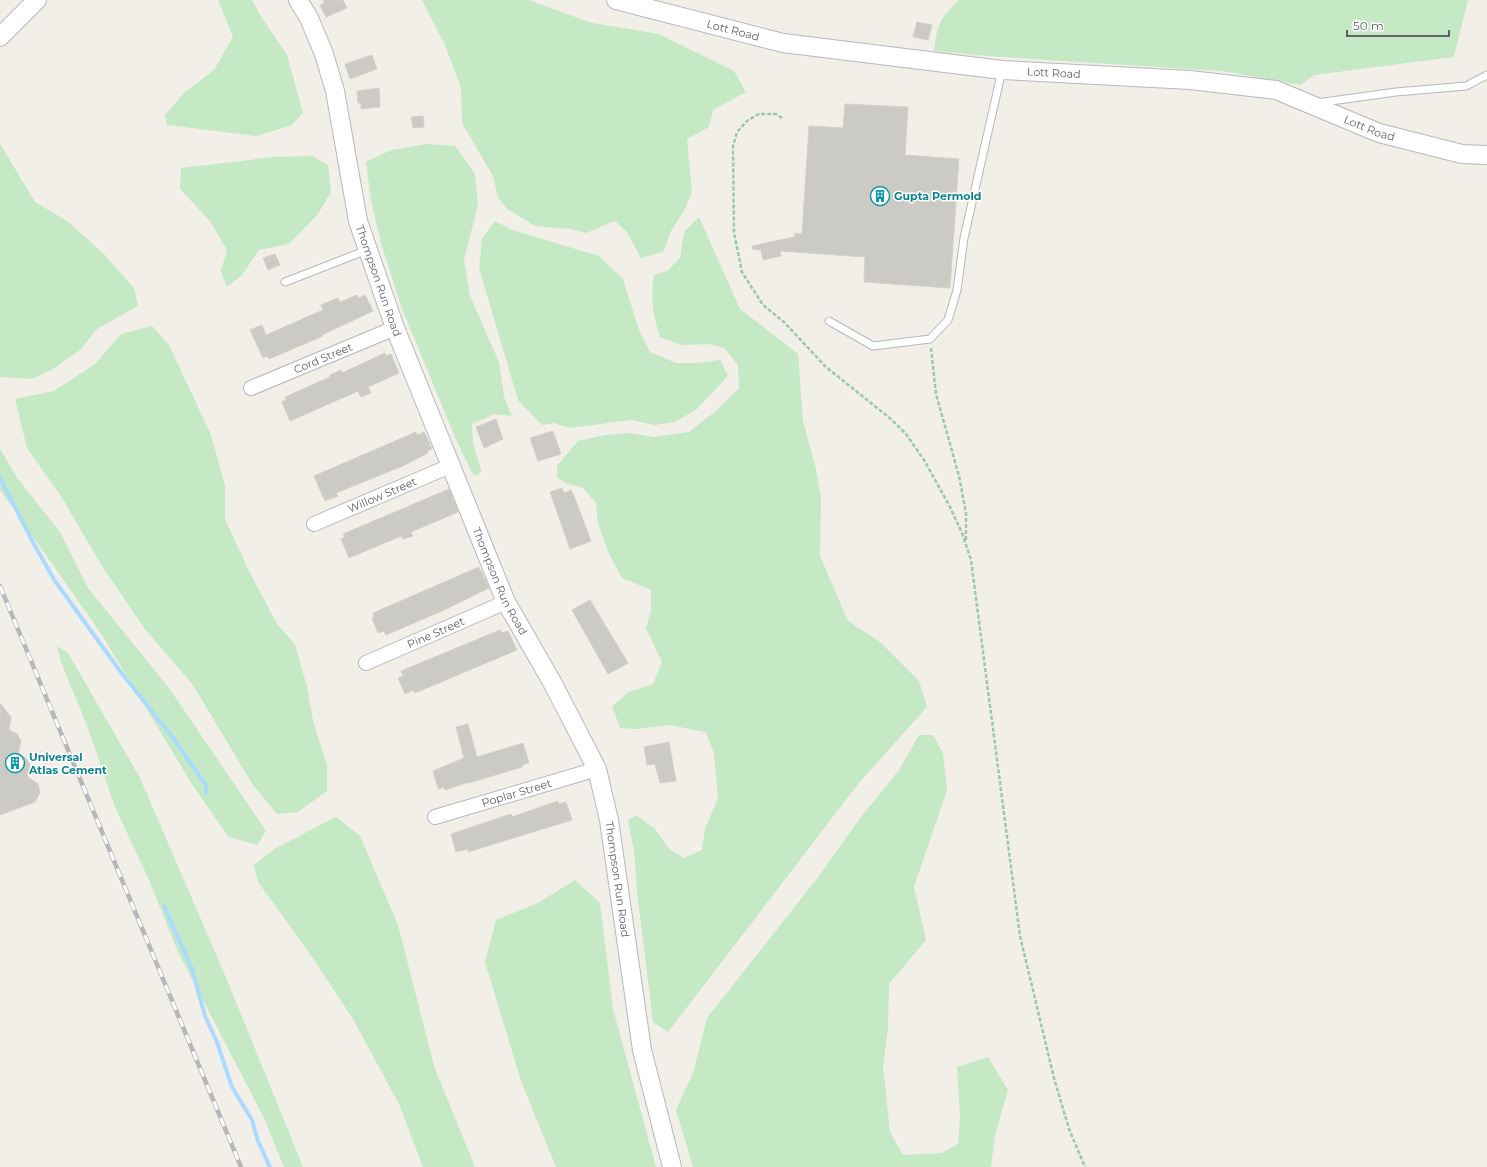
<svg xmlns="http://www.w3.org/2000/svg" width="1487" height="1167" font-family="Montserrat,sans-serif">
  <rect width="100%" height="100%" fill="#f1efe8"/>
  <!-- green -->
  <path fill="#c5e8c5" d="M218 0H252L260 15 287 55 303 113 292 125 257 136 167 125 165 115 185 92 214 70 233 37Z
    M422 0H528L592 23 659 34 734 71 746 92 713 110 709 127 687 139 692 192 685 209 671 231 663 252 641 258 627 232 615 221 586 233 571 229 535 226 507 209 497 196 494 178 462 123 461 88 445 45Z
    M959 0H1468L1454 57 1314 75 1301 85 1222 71 986 56 934 51C938 22 939 20 959 0Z
    M0 144 35 202 67 221 103 253 134 288 138 306 97 329 80 350 53 369 32 379 0 377Z
    M427 144 455 146 475 174 478 205 464 259 470 296 499 362 504 397 512 416 494 414 472 424 473 444 482 472 474 476 457 442 401 306 381 243 371 200 366 162 391 150Z
    M312 156 328 165 331 192 318 214 289 244 259 250 242 275 227 287 221 271 227 250 210 221 180 189 181 168 274 157Z
    M699 217 740 309 798 354 803 421 816 469 821 499 820 556 848 621 880 642 919 681 927 707 858 784 668 1032 653 1022 637 891 634 851 628 820 636 815 655 829 669 849 684 858 702 850 705 829 718 798 714 753 706 732 669 725 636 729 620 728 612 706 629 692 653 684 662 662 646 628 651 611V590L622 578 609 554 598 524 596 503 582 487 567 484 557 477V466L578 441 605 435 629 433 654 437 689 432 716 411 739 388 738 365 724 348 708 344 682 345 660 337C653 316 650 297 654 275L667 271 680 258 684 232Z
    M495 221 512 230 599 256 623 279 638 327 650 352 676 363H696L720 360 728 376 696 410 674 422 655 425 631 420 570 428 554 423 542 425 518 400 479 268 482 239Z
    M152 326 169 345 211 435 225 486V519L248 569 277 624 295 644 307 687 313 721 327 765V791L298 812 277 814 253 785 193 685 144 628 102 566 61 496 27 448 15 399 54 391 95 364 121 334Z
    M0 449 18 479 60 532 88 588 169 688 266 831 257 845 229 837 193 786 102 635 3 494 0 490Z
    M57 646 68 653 140 778 227 980 303 1167H284L264 1118 178 952 149 880 115 807 88 728 61 662Z
    M919 735H933L943 753 947 790 914 887 926 940 889 984 888 1027 883 1066 890 1132 903 1155 942 1153 958 1144 960 1117 957 1067 988 1057 1008 1090 995 1135 991 1167H693L676 1110 693 1073 707 1018 819 876 858 821 899 770Z
    M336 817 360 836 398 925 434 1066 475 1167H423L399 1104 353 1019 310 954 258 882 254 865 276 848Z
    M575 880 600 903 613 1009 656 1167H556L521 1081 485 962 496 920 538 903Z"/>
  <g fill="none" stroke-linecap="round" stroke-linejoin="round">
    <!-- stream -->
    <path stroke="#aadaff" stroke-width="4" d="M0 478 35 546 55 581 120 671 173 738 201 778 206 785V793
      M164 906 192 969 205 1016 217 1042 232 1087 252 1120 258 1141 270 1167"/>
  </g>
  <!-- building -->
  <path fill="#cccac5" stroke="#d6d1c6" d="M323 0H343L347 8 326 17 320 5 325 3Z
    M917 22 932 25 928 40 913 37Z
    M372 55 377 69 350 79 345 64Z
    M379 88 380 107 361 109V103H358L357 91Z
    M845 104 908 107 905 155 959 159 950 288 864 282 865 257 780 251 781 256 763 260 761 250 752 249V246L794 237 795 233 802 234 809 126 843 128Z
    M423 116 424 127 413 128 411 117Z
    M275 254 280 265 268 270 263 258Z
    M357 295 359 298 365 295 373 311 322 335 323 336 269 359 267 356 263 358 250 330 262 325 266 335 323 310 321 305 338 298 340 302Z
    M385 353 386 356 391 354 399 373 368 387 371 393 361 397 358 391 290 421 282 402 286 400 285 397 330 377V375L341 370 342 373Z
    M496 419 503 439 484 448 476 427Z
    M553 431 561 454 538 461 530 438Z
    M416 432 417 435 424 432 432 449 427 451 428 453 405 465 336 493 338 496 325 501 314 476Z
    M562 488 564 493 571 490 574 496 591 541 570 549 550 492Z
    M449 489 458 512 411 532 413 536 403 539 401 536 349 558 341 539 345 537 343 534Z
    M479 567 489 588 442 611 386 635 384 631 378 633 372 618 374 617 373 613Z
    M590 600 628 663 608 674 572 610Z
    M500 630 502 633 508 631 517 650 415 693 414 690 405 694 398 678 403 676 401 671Z
    M0 703 11 717 9 730 17 734 21 741 18 754 26 758 30 764 28 777 38 784 40 792 35 802 0 815Z
    M468 724 477 757 523 743 529 763 522 765V767L469 783V782L445 790 444 787 438 789 433 771 464 758 456 727Z
    M669 742 676 781 660 783 655 764 647 765 644 747Z
    M558 801 559 804 566 802 572 820 468 852V849L456 852 451 834 511 814 512 817Z"/>
  <g fill="none" stroke-linecap="round" stroke-linejoin="round">
    <defs>
      <path id="service" d="M1317 103 1396 92 1466 86 1487 75
        M285 282 367 250
        M829 321 873 346 930 339 948 320 957 290 964 238 1002 70"/>
      <g id="minor">
        <path id="s1" d="M251 388 395 328"/>
        <path id="s2" d="M314 524 450 466"/>
        <path id="s3" d="M366 663 506 602"/>
        <path id="s4" d="M435 817 597 769"/>
      </g>
      <g id="tertiary">
        <path id="s5" d="M298 0 309 18 324 54 335 91 358 221 395 328 506 602 552 682 597 769 609 820 642 1050 672 1167"/>
        <path id="s6" d="M616 0 783 43 1002 70 1190 80 1276 90 1379 133 1462 154 1487 155"/>
        <path d="M0 37 37 0"/>
      </g>
    </defs>
    <!-- service casing -->
    <use href="#service" stroke="#b5b8bc" stroke-width="9"/>
    <!-- minor casing -->
    <use href="#minor" stroke="#b5b8bc" stroke-width="16"/>
    <!-- tertiary casing -->
    <use href="#tertiary" stroke="#b5b8bc" stroke-width="20"/>
    <!-- path -->
    <path stroke="#9cc7a9" stroke-width="2.5" stroke-dasharray="4 2" stroke-linecap="butt" d="M782 118 776 114H759L747 121 737 132 733 146 734 233 742 272 763 305 784 322 826 367 892 420 906 434 924 460 949 505 962 533 971 560 1020 936 1054 1078 1069 1129 1085 1167
      M931 348 936 394 959 476 966 513V541"/>
    <!-- service -->
    <use href="#service" stroke="#fff" stroke-width="7"/>
    <!-- minor -->
    <use href="#minor" stroke="#fff" stroke-width="14"/>
    <!-- tertiary -->
    <use href="#tertiary" stroke="#fff" stroke-width="18"/>
    <defs>
      <path id="rail" d="M0 586 241 1167"/>
    </defs>
    <!-- rail casing -->
    <use href="#rail" stroke="#b6b7b8" stroke-width="4.5"/>
    <!-- rail -->
    <use href="#rail" stroke="#fff" stroke-width="3" stroke-dasharray="9" stroke-linecap="butt"/>
  </g>
  <!-- icons -->
  <defs>
    <symbol id="building-ring" viewBox="-11 -11 22 22"><circle r="9.5" fill="#fff" stroke="#0f9aa8" stroke-width="1.5"/><path d="M-4-6H4V6H1V3H-1V6H-4ZM-2.5-4.3h1.7v1.8h-1.7ZM.8-4.3h1.7v1.8H.8ZM-2.5-1h1.7V.8h-1.7ZM.8-1h1.7V.8H.8Z" fill="#0f9aa8"/></symbol>
  </defs>
  <g fill-rule="evenodd">
    <use href="#building-ring" x="869" y="185" width="22" height="22"/>
    <use href="#building-ring" x="4" y="752" width="22" height="22"/>
  </g>
  <g text-anchor="middle" dominant-baseline="central" stroke-width="3" stroke-linejoin="round" paint-order="stroke">
    <!-- street labels -->
    <g font-size="11" fill="#5f6368" stroke="#fff">
      <text stroke="none"><textPath href="#s6" startOffset="121">Lott Road</textPath></text>
      <text stroke="none"><textPath href="#s6" startOffset="445">Lott Road</textPath></text>
      <text stroke="none"><textPath href="#s6" startOffset="769">Lott Road</textPath></text>
      <text stroke="none"><textPath href="#s5" startOffset="294">Thompson Run Road</textPath></text>
      <text stroke="none"><textPath href="#s1" startOffset="78">Cord Street</textPath></text>
      <text stroke="none"><textPath href="#s2" startOffset="74">Willow Street</textPath></text>
      <text stroke="none"><textPath href="#s5" startOffset="618">Thompson Run Road</textPath></text>
      <text stroke="none"><textPath href="#s3" startOffset="76">Pine Street</textPath></text>
      <text stroke="none"><textPath href="#s4" startOffset="85">Poplar Street</textPath></text>
      <text stroke="none"><textPath href="#s5" startOffset="942">Thompson Run Road</textPath></text>
    </g>
    <!-- culture labels -->
    <g font-size="11" font-weight="bold" fill="#0d838f" stroke="#fff" text-anchor="start">
      <text x="894" y="196">Gupta Permold</text>
      <text x="29" y="757">Universal<tspan x="29" dy="13">Atlas Cement</tspan></text>
    </g>
  </g>
  <!-- scale -->
  <path d="M1347 30v6h102v-6" fill="none" stroke="#5f6368" stroke-width="2"/>
  <text x="1353" y="30" font-size="12" fill="#5f6368" stroke="#ffffff" stroke-width="3" paint-order="stroke">50 m</text>
</svg>
